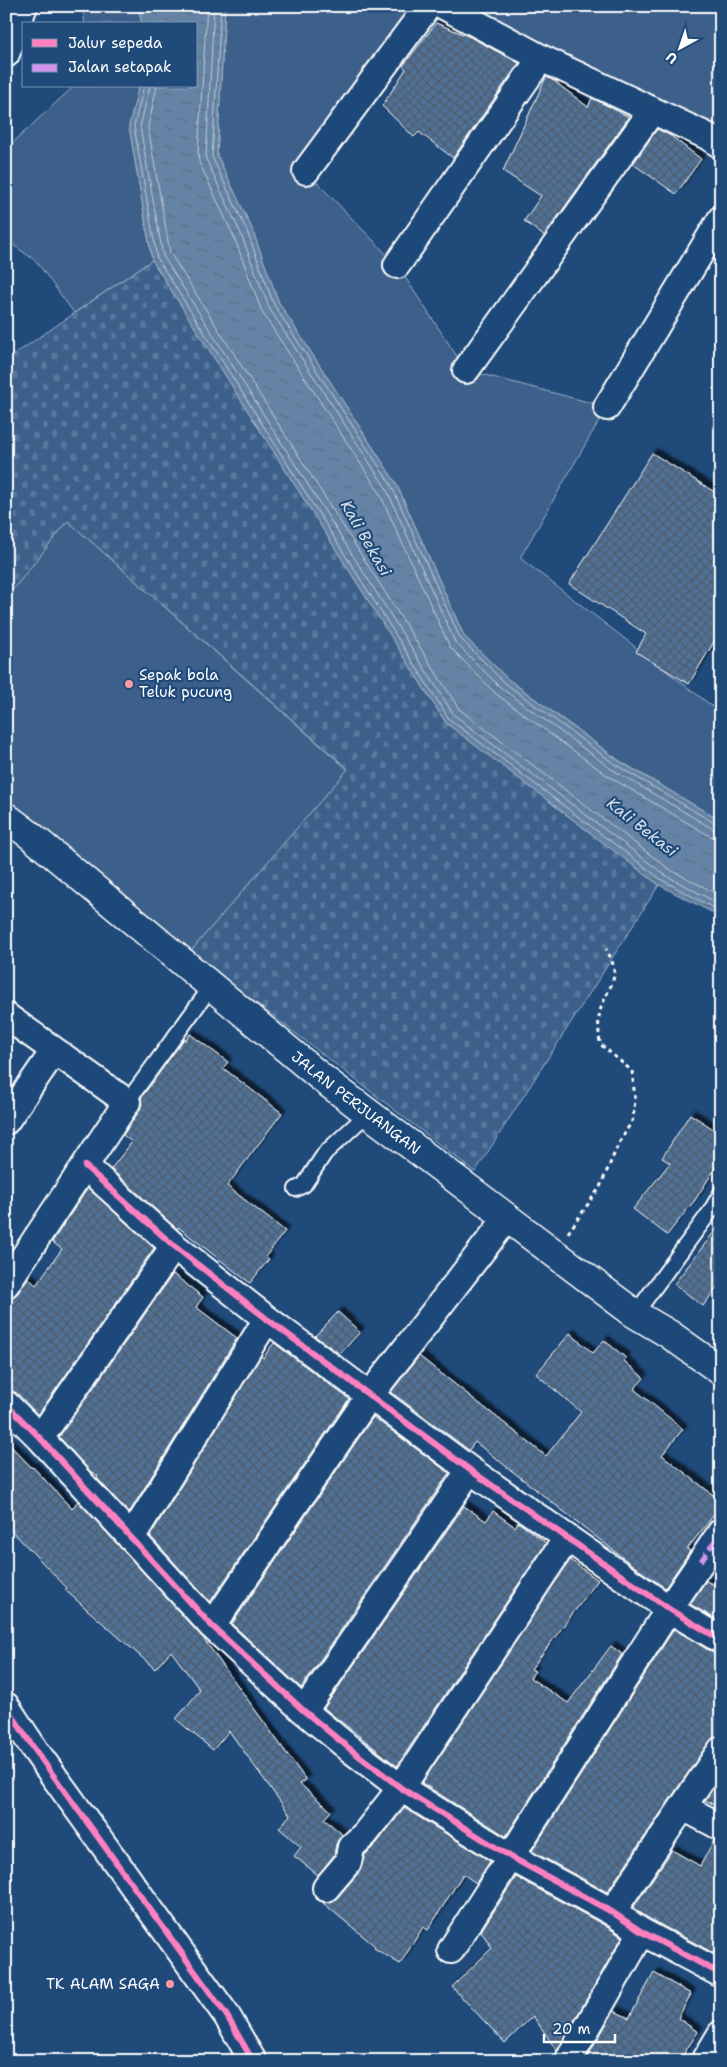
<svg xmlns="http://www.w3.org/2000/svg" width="727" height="2067" font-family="'Shantell Sans',sans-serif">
  <defs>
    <pattern id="cemetery-stones" width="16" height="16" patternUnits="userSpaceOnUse" patternTransform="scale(1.25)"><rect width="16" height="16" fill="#3c618b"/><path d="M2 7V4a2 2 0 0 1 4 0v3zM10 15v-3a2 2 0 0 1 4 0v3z" fill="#59799c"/></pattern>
    <pattern id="water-ripples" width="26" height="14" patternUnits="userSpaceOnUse" patternTransform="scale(1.25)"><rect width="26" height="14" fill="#6583a4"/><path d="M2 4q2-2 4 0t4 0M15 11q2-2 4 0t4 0" fill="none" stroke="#5b6d81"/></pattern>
    <pattern id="building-cross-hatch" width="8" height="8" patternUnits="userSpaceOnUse" patternTransform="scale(1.25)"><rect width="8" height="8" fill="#507197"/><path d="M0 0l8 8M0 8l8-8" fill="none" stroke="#4e5b6a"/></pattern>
    <filter id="shadow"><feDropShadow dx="4.5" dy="-4.5" stdDeviation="1" flood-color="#0009"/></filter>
  </defs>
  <rect width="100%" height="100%" fill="#1f4a7a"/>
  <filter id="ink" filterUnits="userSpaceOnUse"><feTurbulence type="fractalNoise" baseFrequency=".02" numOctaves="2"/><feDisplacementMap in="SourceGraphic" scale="10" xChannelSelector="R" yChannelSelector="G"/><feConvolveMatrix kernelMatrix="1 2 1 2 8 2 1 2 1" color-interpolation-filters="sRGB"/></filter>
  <g filter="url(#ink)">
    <!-- green -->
    <path fill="#3c618b" stroke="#9eb0c5" d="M82 6H138L142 24H85Z
      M225 6H428L306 171 397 265 466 370 607 407 520 558 721 713V821L620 761 508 679 464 636 396 483 279 303 252 229 217 155Z
      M444 6H721V147Z
      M74 86H139L129 126 152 260 74 313 36 261 6 240V149Z
      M68 521 348 770 190 952 6 817V598Z"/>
    <!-- cemetery -->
    <path fill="url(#cemetery-stones)" stroke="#9eb0c5" d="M152 260 446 723 659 885 475 1172 190 952 348 769 68 521 6 598V360Z"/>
    <!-- water -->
    <path fill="url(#water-ripples)" stroke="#a3b5c8" d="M138 6H225L217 155 252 229 279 303 396 483 464 636 508 679 619 761 721 821V917L659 885 446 723 152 260 129 126 139 86H196V24H142Z"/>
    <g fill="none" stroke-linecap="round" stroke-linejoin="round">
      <!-- shore -->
      <path stroke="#c1cddb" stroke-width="1" d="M207 6 198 153 199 162 234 237 262 312 379 492 450 647 496 694 608 776 710 836 721 839
        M214 6 206 159 241 234 269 308 386 488 455 642 501 688 613 770 713 829 721 831
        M221 6 212 157 247 231 274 305 391 485 460 638 505 683 616 765 716 824 721 825
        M144 86 134 126 157 258 449 719 662 880 721 912
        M150 86 140 127 163 256 454 715 665 875 721 905
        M157 86 148 127 170 253 459 709 669 869 721 896"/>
    </g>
    <!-- building -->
    <path fill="url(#building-cross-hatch)" stroke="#fff" filter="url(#shadow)" d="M436 23 470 37 519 63 453 158 419 132 414 137 382 106 406 69 403 66Z
      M546 77 554 81 588 107 592 98 629 117 544 236 524 221 541 196 503 171Z
      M657 129 671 136 701 159 676 194 633 164Z
      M652 453 721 496V630L689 684 636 652 646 634 569 584Z
      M190 1034 228 1062 223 1068 282 1113 227 1186 285 1231 266 1256 269 1259 250 1283 178 1227 177 1229 111 1169 132 1142 123 1135 140 1110 142 1104 141 1098 184 1039 186 1040Z
      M690 1114 721 1134V1159L695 1200 667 1235 633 1209 670 1163 662 1158Z
      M88 1188 154 1248 38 1415 17 1393 6 1389V1299L13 1297 18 1293 28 1278 36 1285 62 1249 52 1242Z
      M721 1223V1282L703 1306 674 1284Z
      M173 1274 203 1297 196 1307 237 1338 129 1513 97 1478 98 1476 90 1471 59 1437Z
      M338 1312 360 1332 340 1354 315 1336Z
      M570 1333 593 1353 604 1340 626 1358 624 1361 644 1378 634 1389 683 1429 662 1455 721 1501V1506L687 1549 690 1551 665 1588 627 1561 475 1442 469 1450 391 1392 419 1356 546 1456 581 1412 536 1374Z
      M274 1343 349 1399 210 1602 150 1536 261 1356 263 1358Z
      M373 1417 449 1473 301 1688 232 1624Z
      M6 1441 32 1468 33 1467 72 1509 78 1501 203 1638 306 1780 300 1784 331 1811 324 1819 342 1834 336 1844 334 1855 318 1875 294 1856 301 1847 279 1828 290 1815 229 1731 213 1750 176 1719 200 1690 171 1651 155 1669 65 1590 67 1588 6 1525Z
      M464 1506 486 1521 493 1511 515 1527 518 1522 546 1543 397 1766 324 1708Z
      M570 1560 598 1580 531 1669 535 1671 530 1678 568 1703 611 1646 622 1654 506 1836 422 1783Z
      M706 1581 721 1588V1622L690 1604Z
      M674 1629 713 1653 721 1655V1735L714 1737 709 1742 607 1892 532 1851Z
      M721 1777V1808L705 1800Z
      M404 1808 490 1861 476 1883 463 1874 428 1930 423 1927 400 1964 374 1948 375 1946 323 1903 331 1902 337 1898 360 1871 365 1855 377 1843Z
      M714 1840 721 1842V1957L650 1919 633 1908 672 1850 700 1866Z
      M516 1877 604 1925 622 1937 557 2051 533 2016 505 2043 452 1987 492 1948 481 1931Z
      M654 1973 691 1994 678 2018 698 2032 679 2061H585L614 2011 629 2018Z"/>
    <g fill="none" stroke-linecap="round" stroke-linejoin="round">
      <defs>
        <path id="service" d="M127 1102 211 987
          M296 1189 304 1185 325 1153 367 1114
          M635 1314 710 1212 721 1193"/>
        <path id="minor" d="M444 6 541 58 707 136 721 145
          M6 54 24 6
          M306 171 428 6
          M397 265 541 58
          M466 370 652 111
          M607 407 721 219
          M6 1016 127 1102 6 1284
          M6 1121 54 1051
          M85 1166 174 1246 267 1319 470 1470 669 1609 721 1640
          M6 1404 40 1438 212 1626 304 1711 350 1749 401 1788 511 1857 612 1912 642 1932 721 1974
          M40 1438 174 1246
          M131 1538 267 1319
          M212 1626 370 1395 507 1218
          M6 1706 35 1750 227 2016 253 2061
          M304 1711 470 1470
          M683 1807 721 1827
          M326 1888 348 1862 351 1847 365 1834 401 1788 567 1538
          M612 1912 721 1750
          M451 1950 669 1609 721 1532
          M568 2061 642 1932
          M705 2061 721 2034"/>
        <g id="primary">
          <path id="s1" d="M6 817 30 835 323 1079 635 1314 669 1334 721 1371"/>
        </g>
      </defs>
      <!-- service casing -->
      <use href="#service" stroke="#fff" stroke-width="18"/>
      <!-- minor casing -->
      <use href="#minor" stroke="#fff" stroke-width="30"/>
      <!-- primary casing -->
      <use href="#primary" stroke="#fff" stroke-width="31"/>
      <!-- path -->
      <path stroke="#fff" stroke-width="3" stroke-dasharray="4 4" stroke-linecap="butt" d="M568 1233 600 1187 618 1145 633 1119 635 1099 632 1071 600 1044C599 1032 597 1020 601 1008 611 981 622 977 606 949"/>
      <!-- service -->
      <use href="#service" stroke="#1f4a7a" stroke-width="14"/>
      <!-- minor -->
      <use href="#minor" stroke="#1f4a7a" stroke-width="26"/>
      <!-- primary -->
      <use href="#primary" stroke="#1f4a7a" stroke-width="28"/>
      <!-- quiet -->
      <path stroke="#d193ec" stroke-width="5" stroke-dasharray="10 5" stroke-linecap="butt" d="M701 1561 721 1532"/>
      <defs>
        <path id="cycleway" d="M85 1166 174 1246 267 1319 470 1470 669 1609 721 1640
          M6 1404 40 1438 212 1626 304 1711 350 1749 401 1788 511 1857 612 1912 642 1932 721 1974
          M6 1706 35 1750 227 2016 253 2061"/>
      </defs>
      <!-- cycleway casing -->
      <use href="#cycleway" stroke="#1f4a7a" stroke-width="9"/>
      <!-- cycleway -->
      <use href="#cycleway" stroke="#ff80c0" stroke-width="6"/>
    </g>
  </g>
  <!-- markers -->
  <g fill="#ff9aa2" stroke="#1f4a7a" stroke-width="2">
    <circle cx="129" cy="684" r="5"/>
    <circle cx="170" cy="1984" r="5"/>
  </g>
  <g text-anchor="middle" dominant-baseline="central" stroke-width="4.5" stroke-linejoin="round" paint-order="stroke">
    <!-- poi labels -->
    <g font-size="15" fill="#fff" stroke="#1f4a7a" text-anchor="start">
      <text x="139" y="675">Sepak bola<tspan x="139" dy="17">Teluk pucung</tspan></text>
      <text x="160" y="1984" text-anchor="end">TK ALAM SAGA</text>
    </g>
    <!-- street labels -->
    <g font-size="15" fill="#fff" stroke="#1f4a7a">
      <text stroke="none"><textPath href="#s1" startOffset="452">JALAN PERJUANGAN</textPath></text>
    </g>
    <!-- water labels -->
    <g font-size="16" font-style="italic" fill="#d8e0e8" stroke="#1f4a7a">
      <text transform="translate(366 538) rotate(60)">Kali Bekasi</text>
      <text transform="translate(642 827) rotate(38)">Kali Bekasi</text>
    </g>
  </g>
  <!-- margin -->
  <rect width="727" height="2067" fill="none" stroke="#1f4a7a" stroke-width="25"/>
  <rect x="12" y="12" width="702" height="2042" fill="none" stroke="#fff" stroke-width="2" filter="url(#ink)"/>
  <!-- legend -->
  <rect x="22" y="22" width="175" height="65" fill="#1f4a7a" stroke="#7992af"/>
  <rect x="32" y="39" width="25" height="8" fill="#ff80c0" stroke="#7992af"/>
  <text x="68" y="48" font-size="15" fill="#ffffff">Jalur sepeda</text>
  <rect x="32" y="64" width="25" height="8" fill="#d193ec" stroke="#7992af"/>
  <text x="68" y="72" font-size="15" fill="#ffffff">Jalan setapak</text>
  <!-- north arrow -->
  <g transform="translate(680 48) rotate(220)" stroke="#1f4a7a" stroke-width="4" paint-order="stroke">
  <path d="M0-4L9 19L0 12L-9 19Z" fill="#ffffff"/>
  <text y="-8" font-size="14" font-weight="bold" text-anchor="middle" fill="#ffffff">U</text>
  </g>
  <!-- scale -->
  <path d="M544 2034v8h71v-8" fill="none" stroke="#ffffff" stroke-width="2.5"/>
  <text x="552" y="2034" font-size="15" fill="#ffffff" stroke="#1f4a7a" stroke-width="4" paint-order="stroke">20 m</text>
</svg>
